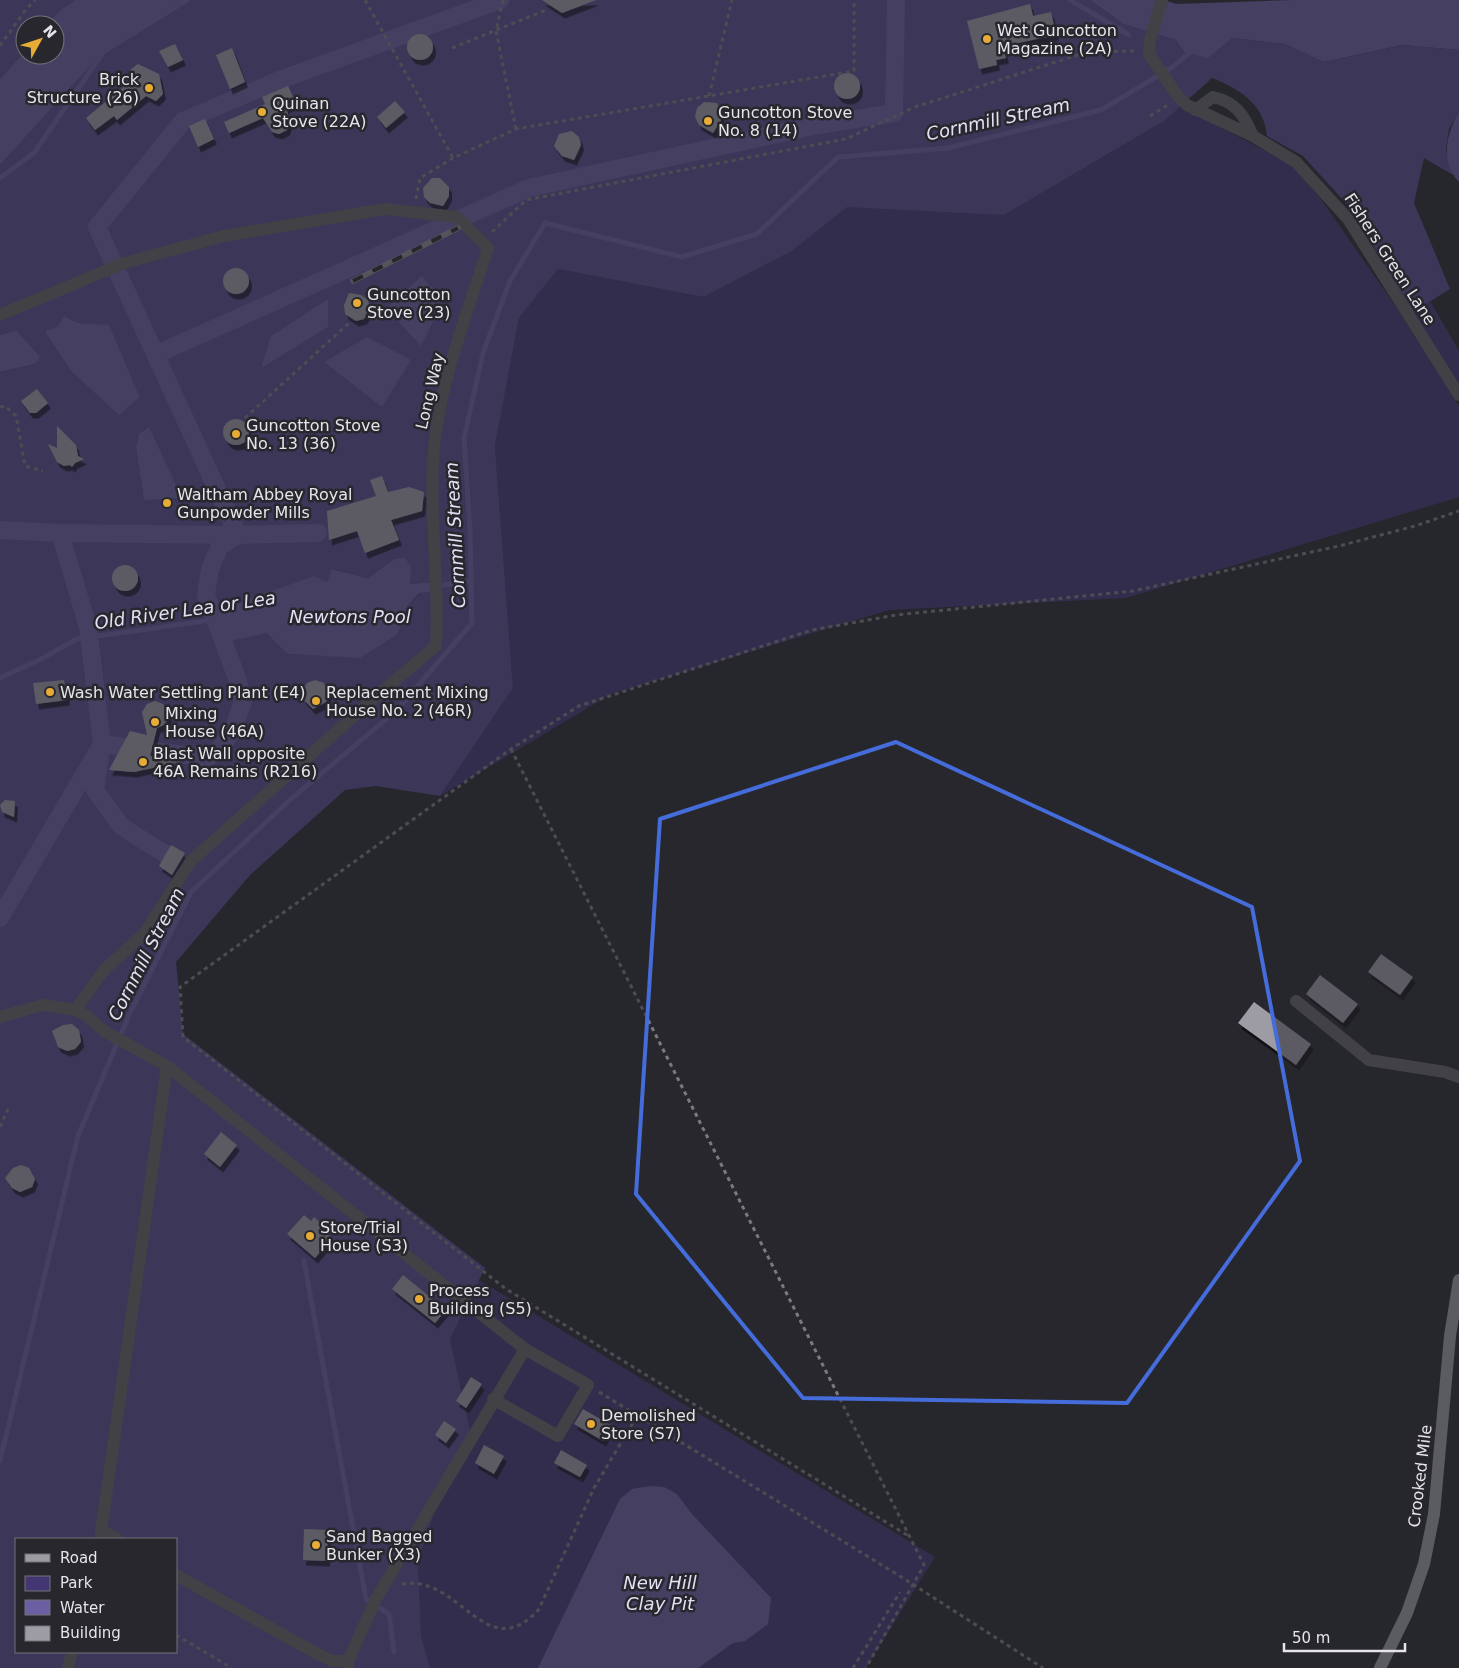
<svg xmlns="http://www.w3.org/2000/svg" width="1459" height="1668" font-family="'DejaVu Sans',sans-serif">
  <defs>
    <filter id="shadow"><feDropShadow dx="3" dy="5.5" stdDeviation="0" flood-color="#0009"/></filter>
  </defs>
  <rect width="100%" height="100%" fill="#27272d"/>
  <!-- green -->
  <path fill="#433673" d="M1179 106 1291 164 1320 198 1396 307 1459 406V497L1126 598 889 610 611 694 440 796 513 688 495 446 519 318 558 269 703 297 844 204 1004 215 1164 121Z
    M1430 301 1459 351V389L1411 313Z
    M479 1280 935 1557 866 1668H430L421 1635 418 1561 439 1499 470 1430 450 1339Z"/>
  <!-- forest -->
  <path fill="#57498c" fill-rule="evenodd" d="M0 0H75L59 11 47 25H25V51L0 79Z
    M183 0H1090L1123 24 1176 40 1184 52 1232 38 1285 44 1324 62 1404 45 1459 50V112L1449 129 1446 149 1453 175 1424 158 1414 203 1450 289 1411 313 1354 212 1303 156 1267 136C1264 104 1240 89 1212 78L1164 121 1004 215 847 207 793 250 703 297 558 269 519 318 495 446 513 688 440 796 376 786 345 790 250 875 176 962 183 1034 485 1268 450 1339 470 1430 439 1499 418 1561 421 1635 430 1668H0V372L35 364 16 330 0 335V165L104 51ZM64 316 79 323 109 326 140 397 119 414 71 371 44 331 57 327ZM136 448 182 498H181L144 499ZM394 559 410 584 433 582 408 605 398 634 360 657 289 654 266 633 327 582 333 569 368 578ZM16 1539H176V1652H16Z"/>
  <!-- water -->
  <path fill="#6b5ea3" d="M75 0H183L104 51 0 165V79L25 51V55H55V25H47L59 11Z
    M1090 0H1164L1176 4 1292 0H1459V50L1403 45 1324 62 1285 44 1232 38 1208 58 1184 52 1176 40 1123 24Z
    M1459 112V182C1440 161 1446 134 1459 112Z
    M422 276 443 301 421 346 386 308Z
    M328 299V327L261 368 271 336Z
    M64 316 79 323 109 325 140 397 119 415 71 371 44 331 57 327Z
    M16 330 40 357 35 364 0 372V335Z
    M367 337 411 360 382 407 324 362Z
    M149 427 182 498 144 500 136 448 139 434Z
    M405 558 411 567 410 584 433 582V591L420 593 408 605 398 634 360 658 288 654 266 633 225 642 218 610 314 576 327 582 332 569 368 578 394 559Z
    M651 1486 664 1487 677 1494 691 1513 771 1598 768 1624 745 1641 733 1643 698 1668H538L620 1499 632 1489Z"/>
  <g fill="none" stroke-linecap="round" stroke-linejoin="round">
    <!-- stream -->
    <path stroke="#6b5ea3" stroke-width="5" d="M1070 0 1129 35
      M0 178 34 153 104 51 187 0
      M437 586 471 581
      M0 678 41 659 77 639 226 618
      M304 1261 366 1599 389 1614 394 1652
      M0 1461 78 1136 129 1015 191 892 291 799 396 711 472 623 470 531 464 438 483 353 510 281 545 223 682 257 757 234 838 157 948 148 1101 110 1171 68 1193 50"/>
    <!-- canal -->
    <path stroke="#6b5ea3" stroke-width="18" d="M157 354 529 188 818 125 894 113 896 0
      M0 530 60 533 238 535
      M60 533 88 627 102 744 208 758 219 750 233 730 243 701 237 678 206 595 210 569 220 546 238 535
      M318 533 238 535 97 227 183 121 277 81 500 0
      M0 918 102 744 95 790 121 826 165 854"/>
  </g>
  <!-- building -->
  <path fill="#9d9ca4" filter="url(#shadow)" d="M542 0H596L562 13Z
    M1030 4 1033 16 1051 12 1056 35 1003 46 1006 58 996 60 997 65 979 69 967 21Z
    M407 47a13 13 0 1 1 26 0a13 13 0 1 1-26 0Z
    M175 44 183 60 168 67 159 51Z
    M232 48 245 82 230 89 216 55Z
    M138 64 159 74 163 94 156 101 146 96 117 120 114 116 95 130 86 118 132 80 130 70Z
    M834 86a13 13 0 1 1 26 0a13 13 0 1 1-26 0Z
    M288 86 296 103 286 108 290 120 287 130 279 134 272 132 263 118 229 133 224 122 265 104 262 97Z
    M395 101 405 112 386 128 377 117Z
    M704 102 717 103 721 111V120L713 133 699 125 695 117 697 108Z
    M205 119 214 139 198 147 189 126Z
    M572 131 579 137 581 145 574 160 562 156 554 146 559 134Z
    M432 178H440L449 187V196L443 206 430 203 424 197 423 188Z
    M223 281a13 13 0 1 1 26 0a13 13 0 1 1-26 0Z
    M349 293 361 295 368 300 370 309 364 319 356 321 345 314 344 305Z
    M37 389 48 403 36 413H30L21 401Z
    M223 432a13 13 0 1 1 26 0a13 13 0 1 1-26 0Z
    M57 426 76 445 78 456 84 459 75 463 72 467 70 465 64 466 57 462 48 444 57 448Z
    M382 476 388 492 409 487 424 492 422 511 391 520 399 540 365 553 357 531 329 540 327 511 376 496 370 480Z
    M112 578a13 13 0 1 1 26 0a13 13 0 1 1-26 0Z
    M64 680 67 700 36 704 33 683Z
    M315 680 324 683 329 694 326 702 313 709 303 699 302 691 307 683Z
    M155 701 163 704 169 715 166 724 157 728 150 756 180 762 134 772 109 770 130 731 147 735 142 712 147 704Z
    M5 800 15 801 14 817 2 812 0 805Z
    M171 845 185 853 172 875 159 866Z
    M1381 954 1413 977 1400 995 1368 972Z
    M1320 975 1358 1004 1343 1023 1306 994Z
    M1254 1002 1311 1044 1296 1065 1238 1023Z
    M72 1024 79 1030 81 1042 75 1049 67 1051 58 1047 52 1031 63 1025Z
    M221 1132 237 1145 220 1167 204 1154Z
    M21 1165 29 1168 35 1179 32 1187 20 1192 12 1188 5 1178 13 1168Z
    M304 1215 311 1221 314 1217 326 1228 323 1231 332 1238 315 1258 287 1234Z
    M403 1275 446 1310 435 1323 392 1289Z
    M471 1377 482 1384 466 1408 456 1401Z
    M583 1409 612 1426 603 1441 574 1424Z
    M444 1421 456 1429 446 1443 435 1435Z
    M484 1445 504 1456 494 1474 475 1463Z
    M561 1450 587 1465 580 1477 554 1463Z
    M304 1529 328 1530 327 1561 303 1560Z"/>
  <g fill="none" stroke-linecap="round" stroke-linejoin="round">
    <!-- path -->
    <path stroke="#7b7a7f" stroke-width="3" stroke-dasharray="4 4" stroke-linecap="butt" d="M365 0 453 158
      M503 0 496 31 516 129
      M0 46 24 12 35 0
      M452 48 546 10
      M709 96 732 0
      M1150 116 1168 105
      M416 199 420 178 453 158 516 129 854 71V0
      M492 232 526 200 846 139 915 107 1087 52 1134 51
      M0 407 5 406 16 416 25 466 43 471
      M245 418 349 323
      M511 749 924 1565 866 1668
      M0 1127 10 1105
      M599 1392 903 1578 1043 1668
      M907 1535 506 1289 183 1037 180 987 511 749 579 706 812 630 896 615 1133 591 1339 546 1415 526 1459 511
      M402 1584C461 1574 486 1668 539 1609L594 1488 637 1416
      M176 1635 232 1668
      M853 1668 900 1592"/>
    <!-- minor -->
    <path stroke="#626265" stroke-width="12" d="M1162 0 1150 40 1149 54 1179 98 1187 105 1253 136 1296 162 1348 219 1459 395
      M1195 110 1213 97C1236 102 1244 115 1253 136
      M0 315 124 263 224 236 385 209 457 217 488 248C469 308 443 374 435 438 427 507 440 577 436 646L372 700 191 861 144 934 105 969 75 1010
      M1296 1001 1369 1060 1445 1072 1459 1077
      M0 1017 43 1005 75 1010 87 1016 104 1031 167 1066 525 1349 588 1385 558 1436 493 1399
      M102 1530 117 1539
      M100 1539 167 1066
      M176 1575 312 1651 332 1661H348
      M68 1668 72 1652
      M348 1668V1661L376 1599 525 1349"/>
    <!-- major -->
    <path stroke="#9c9ba2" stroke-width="12" d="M1380 1668 1407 1613 1424 1564 1434 1514 1450 1336 1459 1280"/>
    <defs>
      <path id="rail" d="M353 281 458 228"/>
    </defs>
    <!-- rail casing -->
    <use href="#rail" stroke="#8c8c91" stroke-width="5.5"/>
    <!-- rail -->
    <use href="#rail" stroke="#27272d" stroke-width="4" stroke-dasharray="11" stroke-linecap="butt"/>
  </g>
  <!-- marked area -->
  <path d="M0 0H1459V1668H0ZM896 742 1252 907 1300 1161 1127 1403 803 1398 636 1194 660 819Z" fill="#27272d" fill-opacity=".55" fill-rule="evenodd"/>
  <path fill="none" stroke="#456cdb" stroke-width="4" stroke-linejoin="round" d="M896 742 1252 907 1300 1161 1127 1403 803 1398 636 1194 660 819Z"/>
  <!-- markers -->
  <g fill="#e6ac36" stroke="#27272d" stroke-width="2">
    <circle cx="987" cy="39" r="5"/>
    <circle cx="149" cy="88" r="5"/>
    <circle cx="262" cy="112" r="5"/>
    <circle cx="708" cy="121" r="5"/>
    <circle cx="357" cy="303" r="5"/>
    <circle cx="236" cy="434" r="5"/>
    <circle cx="167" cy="503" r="5"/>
    <circle cx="50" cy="692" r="5"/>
    <circle cx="316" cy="701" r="5"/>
    <circle cx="155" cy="722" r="5"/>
    <circle cx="143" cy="762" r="5"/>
    <circle cx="310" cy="1236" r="5"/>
    <circle cx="419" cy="1299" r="5"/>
    <circle cx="591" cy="1424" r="5"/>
    <circle cx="316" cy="1545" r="5"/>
  </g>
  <g text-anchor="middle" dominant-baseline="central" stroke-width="5" stroke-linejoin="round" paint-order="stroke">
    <!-- poi labels -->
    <g font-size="16" fill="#e5e4e8" stroke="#27272d" text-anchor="start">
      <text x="997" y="30">Wet Guncotton<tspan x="997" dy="18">Magazine (2A)</tspan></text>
      <text x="139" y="79" text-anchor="end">Brick<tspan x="139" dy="18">Structure (26)</tspan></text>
      <text x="272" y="103">Quinan<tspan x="272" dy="18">Stove (22A)</tspan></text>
      <text x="718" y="112">Guncotton Stove<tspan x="718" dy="18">No. 8 (14)</tspan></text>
      <text x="367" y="294">Guncotton<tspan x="367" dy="18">Stove (23)</tspan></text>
      <text x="246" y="425">Guncotton Stove<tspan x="246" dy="18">No. 13 (36)</tspan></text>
      <text x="177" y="494">Waltham Abbey Royal<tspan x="177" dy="18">Gunpowder Mills</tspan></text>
      <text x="60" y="692">Wash Water Settling Plant (E4)</text>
      <text x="326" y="692">Replacement Mixing<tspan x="326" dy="18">House No. 2 (46R)</tspan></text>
      <text x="165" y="713">Mixing<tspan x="165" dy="18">House (46A)</tspan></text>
      <text x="153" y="753">Blast Wall opposite<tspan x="153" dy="18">46A Remains (R216)</tspan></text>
      <text x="320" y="1227">Store/Trial<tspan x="320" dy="18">House (S3)</tspan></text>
      <text x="429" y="1290">Process<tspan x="429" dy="18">Building (S5)</tspan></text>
      <text x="601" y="1415">Demolished<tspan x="601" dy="18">Store (S7)</tspan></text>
      <text x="326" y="1536">Sand Bagged<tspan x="326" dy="18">Bunker (X3)</tspan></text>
    </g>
    <!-- street labels -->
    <g font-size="16" fill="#e5e4e8" stroke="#27272d">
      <text transform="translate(1390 259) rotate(57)">Fishers Green Lane</text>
      <text transform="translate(430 391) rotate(-77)">Long Way</text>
      <text transform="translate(1420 1476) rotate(-83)">Crooked Mile</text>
    </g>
    <!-- water labels -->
    <g font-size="18" font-style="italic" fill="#e2e0f4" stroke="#27272d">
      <text transform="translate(998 119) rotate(-12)">Cornmill Stream</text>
      <text transform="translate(455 535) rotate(-93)">Cornmill Stream</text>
      <text transform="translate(185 610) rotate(-8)">Old River Lea or Lea</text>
      <text x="350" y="616">Newtons Pool</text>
      <text transform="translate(146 954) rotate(-63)">Cornmill Stream</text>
      <text x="660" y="1582">New Hill<tspan x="660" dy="21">Clay Pit</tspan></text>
    </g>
  </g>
  <!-- legend -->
  <rect x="15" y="1538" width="162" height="115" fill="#27272d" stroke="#737378"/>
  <rect x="25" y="1554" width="25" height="8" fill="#9c9ba2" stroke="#737378"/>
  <text x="60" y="1563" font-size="15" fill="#e5e4e8">Road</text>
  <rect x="25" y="1576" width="25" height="15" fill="#433673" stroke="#737378"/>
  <text x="60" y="1588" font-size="15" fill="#e5e4e8">Park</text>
  <rect x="25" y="1600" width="25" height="15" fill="#6b5ea3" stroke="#737378"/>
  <text x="60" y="1613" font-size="15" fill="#e5e4e8">Water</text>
  <rect x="25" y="1626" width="25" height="15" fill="#9d9ca4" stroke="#737378"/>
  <text x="60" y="1638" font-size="15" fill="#e5e4e8">Building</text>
  <!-- north arrow -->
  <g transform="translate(40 40) rotate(50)"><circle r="24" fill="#27272d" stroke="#737378"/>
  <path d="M0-4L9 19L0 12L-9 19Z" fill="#e6ac36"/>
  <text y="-8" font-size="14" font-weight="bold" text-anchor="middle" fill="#e5e4e8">N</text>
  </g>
  <!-- scale -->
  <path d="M1284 1643v8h121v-8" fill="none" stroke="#e5e4e8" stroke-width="2.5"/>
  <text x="1292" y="1643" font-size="15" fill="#e5e4e8" stroke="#27272d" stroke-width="4" paint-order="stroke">50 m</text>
</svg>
